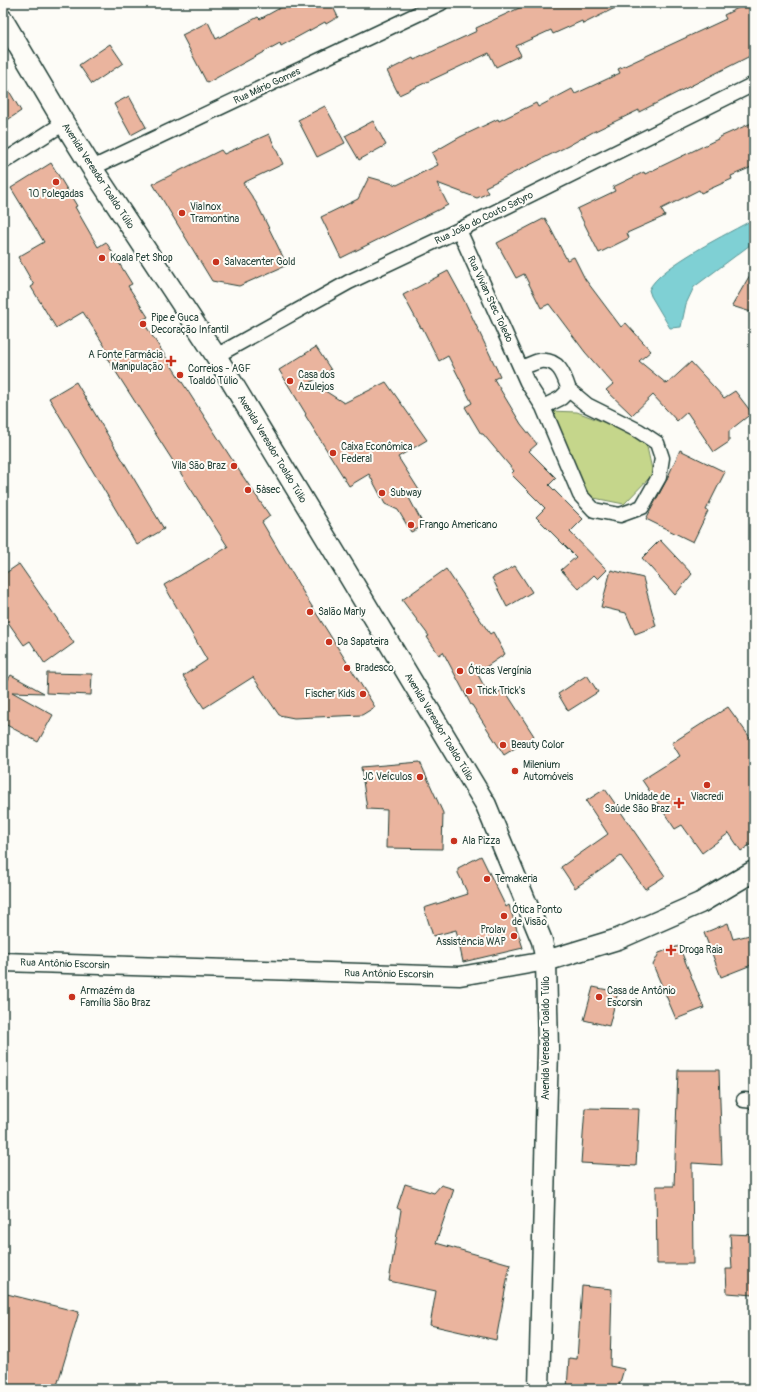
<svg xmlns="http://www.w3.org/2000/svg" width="757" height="1392" font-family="Pangolin,sans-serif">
  <rect width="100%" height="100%" fill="#fdfcf7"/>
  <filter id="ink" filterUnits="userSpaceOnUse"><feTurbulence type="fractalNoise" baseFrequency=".025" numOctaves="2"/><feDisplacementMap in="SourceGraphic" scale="8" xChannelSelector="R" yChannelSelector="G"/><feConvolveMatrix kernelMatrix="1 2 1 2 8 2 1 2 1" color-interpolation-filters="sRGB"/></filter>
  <g filter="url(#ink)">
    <!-- green -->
    <path fill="#c5d68b" stroke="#728a60" d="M549 411 577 412 645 438 653 474 624 504 584 496Z"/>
    <!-- water -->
    <path fill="#7fd0d4" stroke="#599594" d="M754 219V242L694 287 686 304 681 327 670 328 651 296 649 290C658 267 731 232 754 219Z"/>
    <!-- building -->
    <path fill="#eab49e" stroke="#1f3d34" d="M289 3H331L338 17 326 24 325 22 281 46 280 43 207 83 182 35 208 22 216 39 258 17 260 19Z
      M530 3H625L583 24 582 21 553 34 551 30 516 46 521 55 496 67 489 53 399 95 387 71 413 58 414 60 477 31 476 28Z
      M748 3H754V54L639 112V110L593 132 568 146 485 187 488 193 477 198 437 183 448 205 341 258 321 217 358 199 369 177 397 185 438 165 432 153 460 137 498 119 499 121 536 103 538 107 572 89 575 94 620 73 618 69 726 19 724 15Z
      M110 44 123 63 92 84 79 65Z
      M3 81 21 111 3 123Z
      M129 96 146 127 131 135 114 104Z
      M325 106 345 143 317 157 298 120Z
      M373 121 386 145 359 160 345 136Z
      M754 122V166L731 176 732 179 701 193 699 190 661 209 665 216 627 233 629 238 599 253 577 209 615 191 613 187 644 172 645 174 720 138V137Z
      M269 134 283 164 243 183 257 204 287 265 239 286 212 281 153 184 221 150 224 154Z
      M51 163 77 206 75 207 98 247 106 242 132 284 128 286 148 317 142 320 242 475 270 516 262 522 306 597 375 707 362 715 294 718 279 715 253 677 204 708 183 676 207 660 164 585 228 547 107 358 111 356 83 312 56 328 31 287 34 285 18 257 44 242 11 188Z
      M545 218 567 260 574 257 585 279 621 327 626 323 651 351 639 361 667 384 691 362 724 398 735 391 752 413 729 431V442L714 452 687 412 677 421 653 395 632 415 606 390 613 384 585 352 549 304 541 308 524 274 516 278 497 243Z
      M754 268V313L732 306Z
      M448 271 466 304 500 376 494 379 521 424 537 444 529 451 556 478 549 485 583 519 570 532 607 570 598 579 594 575 579 589 561 570 576 557 536 517 545 508 511 474 514 471 483 434H481L465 407 472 403 448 356 439 361 422 327 421 328 403 295Z
      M316 347 331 370 311 382 344 403 386 382 427 440 398 457 419 490 408 496 424 526 411 532 398 510 385 504 369 474 349 486 305 415 306 414 279 370Z
      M76 382 164 529 137 545 49 398Z
      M680 450 725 472 706 510 708 511 693 542 646 519 666 481Z
      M660 540 692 574 675 595 642 558Z
      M19 564 74 643 45 664 30 641 24 645 3 615V575Z
      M515 566 532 592 507 607 492 578Z
      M446 569 490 634 493 632 505 654 477 673 490 697 504 689 534 736 504 755 472 705H471L443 652 439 655 427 637 429 636 402 600Z
      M611 570 643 578 656 626 635 634 626 613 601 607Z
      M47 673 92 674 91 695 46 693Z
      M11 675 44 693 12 692 53 715 38 742 3 723V687Z
      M587 675 598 692 568 711 558 694Z
      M728 707 754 743V842L741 851 729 833 702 853 682 825 675 829 642 780 680 756 672 743Z
      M420 762 443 813 442 849 386 848 387 810 367 809 361 767Z
      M605 789 665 876 645 889 621 856 575 888 561 867 608 834 586 801Z
      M481 856 506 907 509 905 523 948 463 962 456 930 433 936 424 908 468 894 458 873V868Z
      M728 923 733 939 754 934V964L721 977 704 933Z
      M679 946 704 1008 676 1019 653 965 659 953Z
      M593 987 618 992 609 1026 584 1020Z
      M678 1070H719L722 1165 692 1163 693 1264H657L656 1186H674Z
      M585 1108 639 1109 636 1166 581 1163Z
      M405 1184 434 1193 441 1185 454 1189 436 1243 510 1264 496 1340 430 1325 436 1291 389 1281 401 1210 397 1208Z
      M730 1234 754 1235V1295L727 1293 726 1269H732Z
      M582 1286 612 1289 610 1366 624 1369 618 1389H567L569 1358 577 1359Z
      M3 1293 79 1312 56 1389H3Z"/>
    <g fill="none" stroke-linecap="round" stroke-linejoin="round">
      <defs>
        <path id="minor" d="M3 162 64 123
          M92 168 441 3
          M459 230 527 382 543 407 561 398 569 390C564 375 559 359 540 361 534 362 527 366 521 368
          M216 356 349 282 459 230 754 84
          M543 407 580 495 594 510 620 515 642 507 659 477 662 458 657 443 639 431 587 405 569 390
          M744 1100 754 1101"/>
        <path id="tertiary" d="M3 962 460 976 546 961"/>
        <path id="secondary" d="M3 20 64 123 92 168 216 356 346 571 486 805 542 941 546 961 548 1049 539 1389
          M546 961 618 939 700 903 754 871"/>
      </defs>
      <!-- minor casing -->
      <use href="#minor" stroke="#1f3d34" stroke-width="17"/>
      <!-- tertiary casing -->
      <use href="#tertiary" stroke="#1f3d34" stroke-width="21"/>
      <!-- secondary casing -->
      <use href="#secondary" stroke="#1f3d34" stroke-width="23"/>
      <!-- minor -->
      <use href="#minor" stroke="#fdfcf7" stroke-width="14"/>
      <!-- tertiary -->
      <use href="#tertiary" stroke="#fdfcf7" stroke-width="18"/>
      <!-- secondary -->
      <use href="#secondary" stroke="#fdfcf7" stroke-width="20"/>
    </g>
  </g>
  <!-- markers -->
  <g fill="#c8321e" stroke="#fdfcf7" stroke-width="1.5">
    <circle cx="56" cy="182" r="4"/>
    <circle cx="182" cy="213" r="4"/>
    <circle cx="102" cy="258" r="4"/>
    <circle cx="216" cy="262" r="4"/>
    <circle cx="143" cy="324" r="4"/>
    <path d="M169 355h4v4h4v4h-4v4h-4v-4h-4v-4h4z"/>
    <circle cx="180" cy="375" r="4"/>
    <circle cx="290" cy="381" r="4"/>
    <circle cx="333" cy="453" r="4"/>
    <circle cx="234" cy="466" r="4"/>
    <circle cx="248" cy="490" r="4"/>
    <circle cx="382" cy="493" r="4"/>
    <circle cx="411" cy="525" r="4"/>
    <circle cx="310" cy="612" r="4"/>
    <circle cx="329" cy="642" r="4"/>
    <circle cx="347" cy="668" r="4"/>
    <circle cx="460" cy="671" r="4"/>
    <circle cx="469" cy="691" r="4"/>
    <circle cx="363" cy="694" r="4"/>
    <circle cx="503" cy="745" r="4"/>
    <circle cx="515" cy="771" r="4"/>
    <circle cx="420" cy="777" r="4"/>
    <circle cx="707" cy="785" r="4"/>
    <path d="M677 797h4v4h4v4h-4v4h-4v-4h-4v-4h4z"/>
    <circle cx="454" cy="841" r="4"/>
    <circle cx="487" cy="879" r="4"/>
    <circle cx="504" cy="916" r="4"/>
    <circle cx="514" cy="936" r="4"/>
    <path d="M669 944h4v4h4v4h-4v4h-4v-4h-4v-4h4z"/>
    <circle cx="72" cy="997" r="4"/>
    <circle cx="599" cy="997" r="4"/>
  </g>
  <g text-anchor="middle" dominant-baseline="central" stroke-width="4" stroke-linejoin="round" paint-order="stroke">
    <!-- street labels -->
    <g font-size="10" fill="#1f3d34" stroke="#fdfcf7">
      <text transform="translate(267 86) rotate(-25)">Rua Mário Gomes</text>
      <text transform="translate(98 176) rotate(57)">Avenida Vereador Toaldo Túlio</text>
      <text transform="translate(484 218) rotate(-26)">Rua João do Couto Satyro</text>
      <text transform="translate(490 299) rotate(65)">Rua Vivian Stec Toledo</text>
      <text transform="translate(272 449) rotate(59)">Avenida Vereador Toaldo Túlio</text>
      <text transform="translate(439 727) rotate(59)">Avenida Vereador Toaldo Túlio</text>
      <text transform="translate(65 964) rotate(2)">Rua Antônio Escorsin</text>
      <text transform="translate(389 974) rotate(1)">Rua Antônio Escorsin</text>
      <text transform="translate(546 1038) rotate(-90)">Avenida Vereador Toaldo Túlio</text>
    </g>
    <!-- poi labels -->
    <g font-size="10" fill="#1f3d34" stroke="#fdfcf7" text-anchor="start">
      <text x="56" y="194" text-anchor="middle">10 Polegadas</text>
      <text x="190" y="207">ViaInox<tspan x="190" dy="12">Tramontina</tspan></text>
      <text x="110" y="258">Koala Pet Shop</text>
      <text x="224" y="262">Salvacenter Gold</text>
      <text x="151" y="318">Pipe e Guca<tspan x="151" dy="12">Decoração Infantil</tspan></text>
      <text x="163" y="355" text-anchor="end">A Fonte Farmácia<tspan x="163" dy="12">Manipulação</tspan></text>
      <text x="188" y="369">Correios - AGF<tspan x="188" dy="12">Toaldo Túlio</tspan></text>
      <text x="298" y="375">Casa dos<tspan x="298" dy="12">Azulejos</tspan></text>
      <text x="341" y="447">Caixa Econômica<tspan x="341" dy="12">Federal</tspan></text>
      <text x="226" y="466" text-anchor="end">Vila São Braz</text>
      <text x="256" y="490">5àsec</text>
      <text x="390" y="493">Subway</text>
      <text x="419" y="525">Frango Americano</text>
      <text x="318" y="612">Salão Marly</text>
      <text x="337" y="642">Da Sapateira</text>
      <text x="355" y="668">Bradesco</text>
      <text x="468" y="671">Óticas Vergínia</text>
      <text x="477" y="691">Trick Trick's</text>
      <text x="355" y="694" text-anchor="end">Fischer Kids</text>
      <text x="511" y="745">Beauty Color</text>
      <text x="523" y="765">Milenium<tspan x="523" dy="12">Automóveis</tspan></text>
      <text x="412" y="777" text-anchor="end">JC Veículos</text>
      <text x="670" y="797" text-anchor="end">Unidade de<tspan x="670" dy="12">Saúde São Braz</tspan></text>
      <text x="707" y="797" text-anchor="middle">Viacredi</text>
      <text x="462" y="841">Ala Pizza</text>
      <text x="495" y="879">Temakeria</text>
      <text x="512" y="910">Ótica Ponto<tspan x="512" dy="12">de Visão</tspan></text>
      <text x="506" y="930" text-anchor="end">Prolav<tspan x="506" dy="12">Assistência WAP</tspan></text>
      <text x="679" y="950">Droga Raia</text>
      <text x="80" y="991">Armazém da<tspan x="80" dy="12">Família São Braz</tspan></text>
      <text x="607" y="991">Casa de Antônio<tspan x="607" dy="12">Escorsin</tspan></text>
    </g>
  </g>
  <!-- margin -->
  <rect width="757" height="1392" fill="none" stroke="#fdfcf7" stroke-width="16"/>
  <rect x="8" y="8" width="741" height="1376" fill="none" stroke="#1f3d34" stroke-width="1.5" filter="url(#ink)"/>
</svg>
